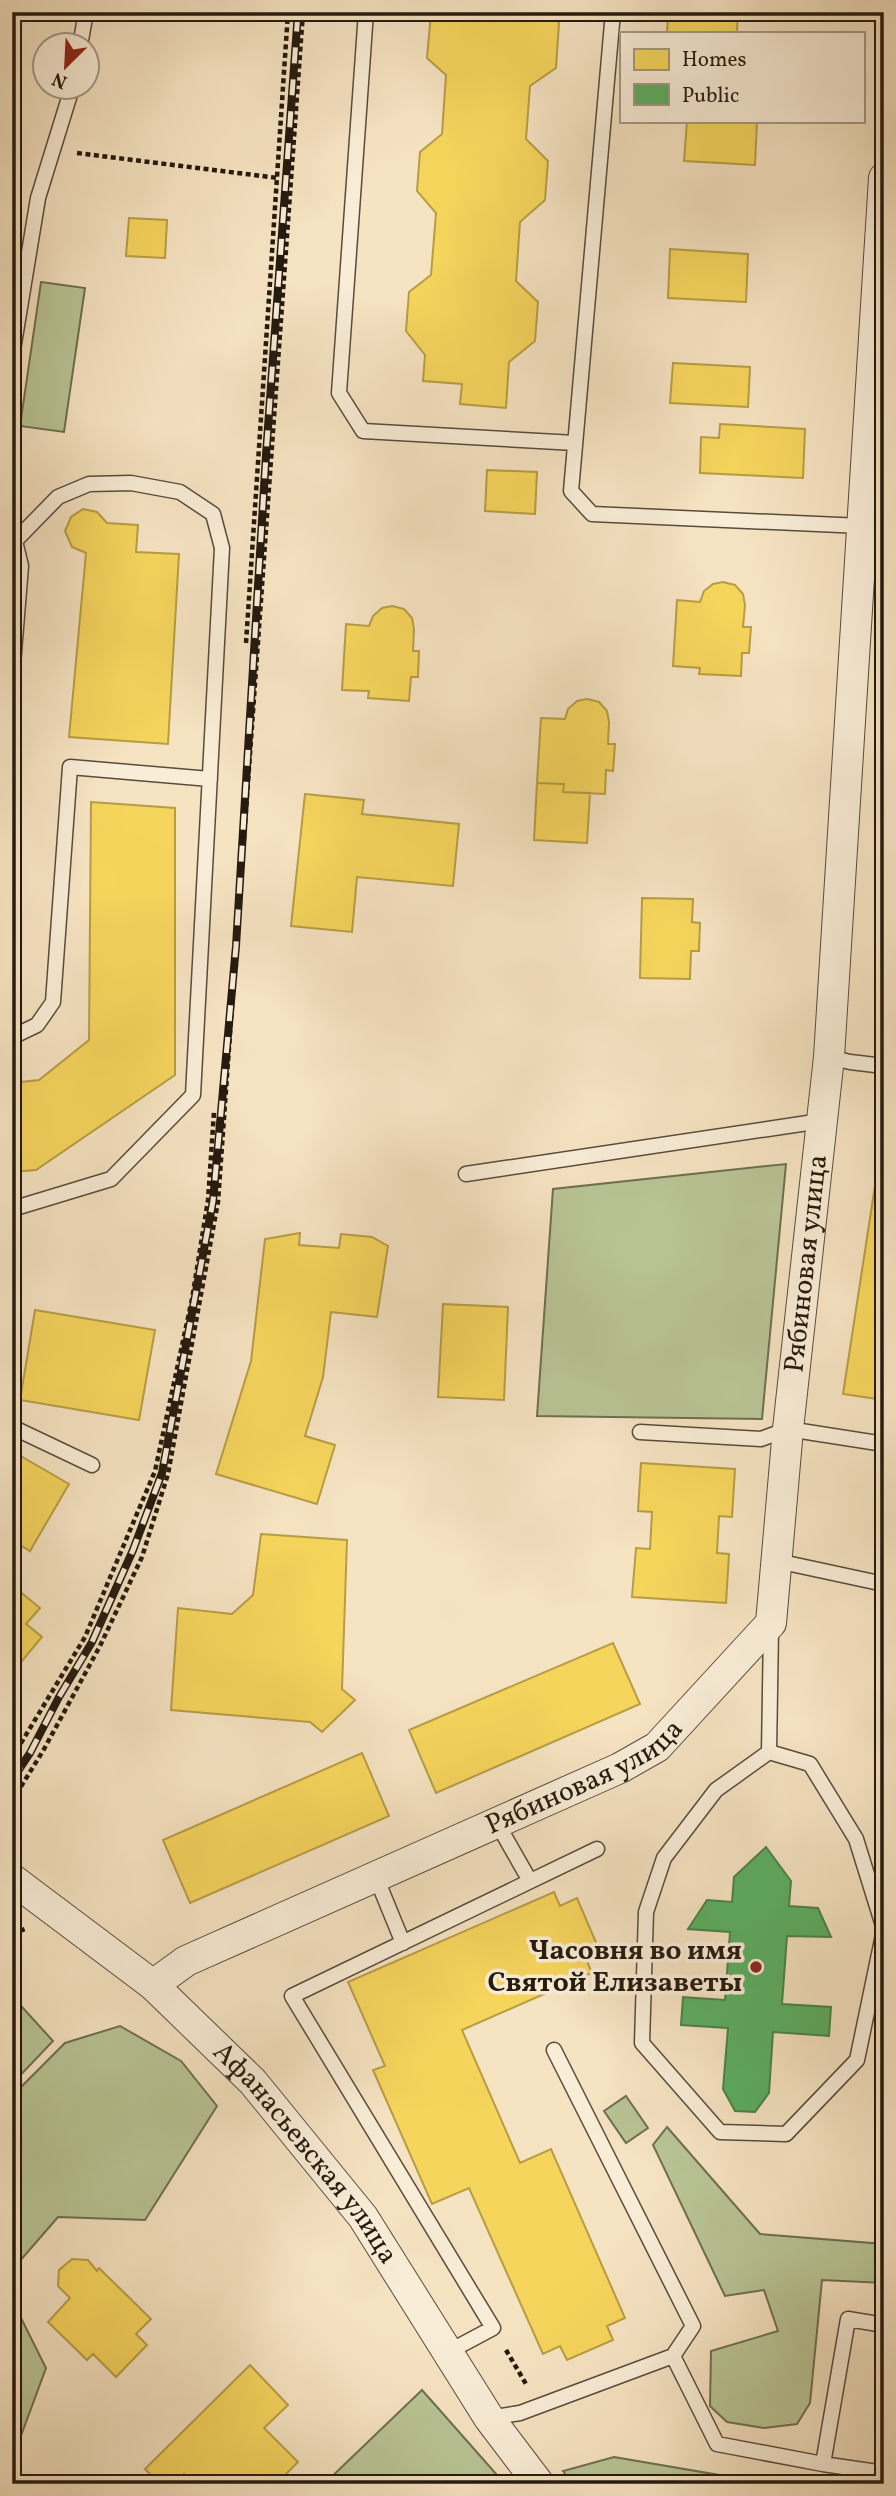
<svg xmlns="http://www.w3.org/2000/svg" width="896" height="2496" font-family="Vollkorn,serif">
  <rect width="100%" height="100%" fill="#f6e3c2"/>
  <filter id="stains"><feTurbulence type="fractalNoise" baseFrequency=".00286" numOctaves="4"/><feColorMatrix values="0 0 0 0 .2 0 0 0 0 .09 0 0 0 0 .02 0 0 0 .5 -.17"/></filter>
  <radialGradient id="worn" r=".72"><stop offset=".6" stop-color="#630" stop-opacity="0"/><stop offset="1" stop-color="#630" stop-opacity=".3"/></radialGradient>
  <!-- green -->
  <path fill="#b9c495" stroke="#6e6f52" stroke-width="2" d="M41 282 85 288 64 432 20 426Z
    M786 1164 762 1419 537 1416 553 1189Z
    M12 1996 53 2041 12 2084Z
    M120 2026 181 2061 217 2106 145 2220 58 2217 12 2270V2096L65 2043Z
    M626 2096 648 2128 626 2143 604 2111Z
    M667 2127 760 2234 884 2244V2283L822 2280 810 2403 797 2424 764 2428 727 2422 710 2406 711 2351 778 2331 764 2290 725 2296 653 2145Z
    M12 2300 46 2368 12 2460Z
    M422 2390 505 2484H324Z
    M614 2457 772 2484H573L563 2471Z"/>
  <!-- homes -->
  <path fill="#f6d55c" stroke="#b79d45" stroke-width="2" d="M431 12H549L559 23 556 68 530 86 526 139 548 161 545 200 520 222 516 281 538 302 535 341 509 362 506 408 460 404 462 384 423 381 425 355 406 331 409 292 431 275 436 213 417 191 420 152 442 134 446 75 427 58Z
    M668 12H738L737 33H667Z
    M687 121H757L755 165 684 161Z
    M129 218 167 220 165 258 126 256Z
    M670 249 748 254 746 302 668 298Z
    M673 363 750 367 748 407 670 403Z
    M720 424 805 429 803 478 700 473 701 437 719 438Z
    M487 470 537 472 535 514 485 511Z
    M83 509 97 512 107 523 138 525 136 552 179 554 168 744 69 737 86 553 72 547 65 531 71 517Z
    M723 582 735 585 743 594 745 605 743 627H751L749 653H742L741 676 699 674 700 668 673 666 677 600 700 602 704 591 713 584Z
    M392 606 404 609 412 618 414 629 413 651H419L418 677H411L409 701 368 698 369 691 342 690 346 624 369 626 373 616 382 608Z
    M587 699 599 702 607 711 609 722 608 744H615L613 771 606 770 605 794 563 792 564 784 537 783 541 718 565 719 568 709 577 701Z
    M537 783 564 784 563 792 590 793 587 843 534 840Z
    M305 794 364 800 362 814 459 824 453 886 357 877 352 932 291 926Z
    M91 802 175 808V1075L36 1170 12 1172V1083L39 1080 89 1040Z
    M642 898 693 899 692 922 700 923 699 951H691L690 979 640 978Z
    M884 1127V1400L843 1394Z
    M300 1233 299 1245 339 1248 341 1234 372 1237 388 1246 377 1317 331 1312 323 1377 305 1436 335 1445 317 1504 216 1474 251 1361 265 1239Z
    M443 1304 508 1307 504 1400 438 1397Z
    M35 1310 155 1330 139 1420 20 1400Z
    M12 1451 69 1484 30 1551 12 1540Z
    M641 1463 735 1469 732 1517 719 1516 717 1553 729 1554 726 1603 632 1597 636 1548 650 1549 652 1512 638 1511Z
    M261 1534 347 1540 342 1689 355 1700 322 1732 310 1722 171 1710 178 1608 232 1614 253 1595Z
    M12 1585 40 1608 26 1624 42 1637 12 1673Z
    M613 1643 640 1704 436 1793 409 1730Z
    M362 1753 389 1816 190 1903 163 1840Z
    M554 1892 560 1906 577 1898 598 1947 584 1954 592 1973 462 2030 520 2163 551 2149 625 2318 607 2326 613 2340 567 2360 560 2346 543 2354 469 2188 432 2204 373 2070 385 2066 348 1982Z
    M72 2259 88 2260 97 2271 99 2268 151 2319 136 2334 147 2345 116 2377 93 2354 87 2360 48 2322 70 2298 58 2286 59 2270Z
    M250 2365 288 2405 264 2428 298 2462 276 2484H193L184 2474 174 2484H160L145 2469Z
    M884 2404V2446L877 2445Z"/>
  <!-- public -->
  <path fill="#5aae61" stroke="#4a8248" stroke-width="2" d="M766 1847 791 1881 789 1906 818 1908 831 1937 787 1936 782 2004 831 2007 829 2036 773 2032 769 2093 755 2112 735 2111 723 2089 728 2028 681 2025 683 1997 725 2000 730 1932 688 1929 707 1900 732 1902 734 1877Z"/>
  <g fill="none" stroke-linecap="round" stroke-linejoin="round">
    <defs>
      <path id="lane" d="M366 12 339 393 363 431 575 443
        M613 12 571 491 592 514 862 526
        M80 46 86 12
        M12 356 38 198 72 88
        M12 541H15L58 497 89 484 131 483 180 492 213 514 222 548 193 1095 111 1179 12 1209
        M12 677 21 566 15 541
        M12 1037 37 1025 53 1002 70 767 210 779
        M829 1057 850 1062 884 1066
        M466 1174 821 1121
        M12 1427 92 1465
        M640 1432 761 1439 788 1429 884 1444
        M777 1561 884 1584
        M771 1629 769 1752 716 1790 664 1858 646 1912 642 2043 720 2132 786 2134 857 2060 884 1930
        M769 1752 810 1764 856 1839 884 1929
        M497 1823 530 1881
        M376 1877 403 1943
        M554 2050 693 2326 673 2356
        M448 2352 493 2328 292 1996 597 1849
        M489 2418 520 2413 673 2356 717 2444 823 2464 848 2319 884 2325
        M823 2464 884 2473"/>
      <g id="street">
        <path id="s1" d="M12 1879 153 1985 253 2082 363 2217 489 2418 539 2484"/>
        <path id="s2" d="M153 1985 186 1961 620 1768 657 1747 771 1623 788 1429 829 1057 884 178"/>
      </g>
    </defs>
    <!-- lane casing -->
    <use href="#lane" stroke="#584c3c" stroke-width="17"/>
    <!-- street casing -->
    <use href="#street" stroke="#584c3c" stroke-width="32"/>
    <!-- path -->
    <path stroke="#241a0f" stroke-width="4.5" stroke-dasharray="5 3.5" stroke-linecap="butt" d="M77 153 278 178
      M246 643 288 12
      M12 1758 85 1637 155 1471 192 1299 208 1200 214 1112
      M12 1801 43 1751 100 1646 142 1557 168 1474 218 1202 303 12
      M12 1934 25 1929
      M506 2350 526 2384"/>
    <!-- lane -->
    <use href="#lane" stroke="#f9edd7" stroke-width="14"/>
    <!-- street -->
    <use href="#street" stroke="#f9edd7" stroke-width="30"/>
    <defs>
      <path id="rail" d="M12 1780 30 1753 59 1697 92 1642 133 1550 162 1473 213 1201 236 946 266 455 298 12"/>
    </defs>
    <!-- rail casing -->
    <use href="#rail" stroke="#241a0f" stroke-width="8"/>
    <!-- rail -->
    <use href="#rail" stroke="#f9edd7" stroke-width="5" stroke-dasharray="16" stroke-linecap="butt"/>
  </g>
  <!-- markers -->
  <circle fill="#8f2418" stroke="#f9edd7" stroke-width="2.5" cx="756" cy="1967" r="7"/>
  <g text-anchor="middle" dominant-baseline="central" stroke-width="7" stroke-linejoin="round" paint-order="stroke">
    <!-- street labels -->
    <g font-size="28" fill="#241a0f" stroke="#f9edd7">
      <text stroke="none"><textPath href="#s2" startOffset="1088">Рябиновая улица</textPath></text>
      <text stroke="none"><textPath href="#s2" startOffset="480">Рябиновая улица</textPath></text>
      <text stroke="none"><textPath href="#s1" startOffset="404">Афанасьевская улица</textPath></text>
    </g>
    <!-- poi labels -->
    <g font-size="28" font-weight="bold" fill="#241a0f" stroke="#f9edd7" text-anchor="end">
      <text x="742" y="1951">Часовня во имя<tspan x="742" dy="32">Святой Елизаветы</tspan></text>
    </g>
  </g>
  <!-- margin -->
  <rect width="896" height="2496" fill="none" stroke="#f6e3c2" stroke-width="42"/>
  <rect x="14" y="14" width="868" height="2468" fill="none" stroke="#241a0f" stroke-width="3.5"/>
  <rect x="21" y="21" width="854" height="2454" fill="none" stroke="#241a0f" stroke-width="2"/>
  <!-- legend -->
  <rect x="620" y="32" width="245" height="91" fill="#f9edd7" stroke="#a49987" stroke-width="2"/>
  <rect x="634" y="49" width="35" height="21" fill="#f6d55c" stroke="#a49987" stroke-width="2"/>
  <text x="682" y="66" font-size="21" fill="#241a0f">Homes</text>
  <rect x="634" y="84" width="35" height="21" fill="#5aae61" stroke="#a49987" stroke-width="2"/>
  <text x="682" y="102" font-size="21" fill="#241a0f">Public</text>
  <!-- north arrow -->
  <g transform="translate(66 66) rotate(204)"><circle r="33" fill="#f9edd7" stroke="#a49987" stroke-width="2"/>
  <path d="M0-5L12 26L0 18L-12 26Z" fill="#8f2418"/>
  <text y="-10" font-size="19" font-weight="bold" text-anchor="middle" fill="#241a0f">N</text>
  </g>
  <rect width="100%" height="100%" filter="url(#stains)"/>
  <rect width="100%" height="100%" fill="url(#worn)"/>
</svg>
